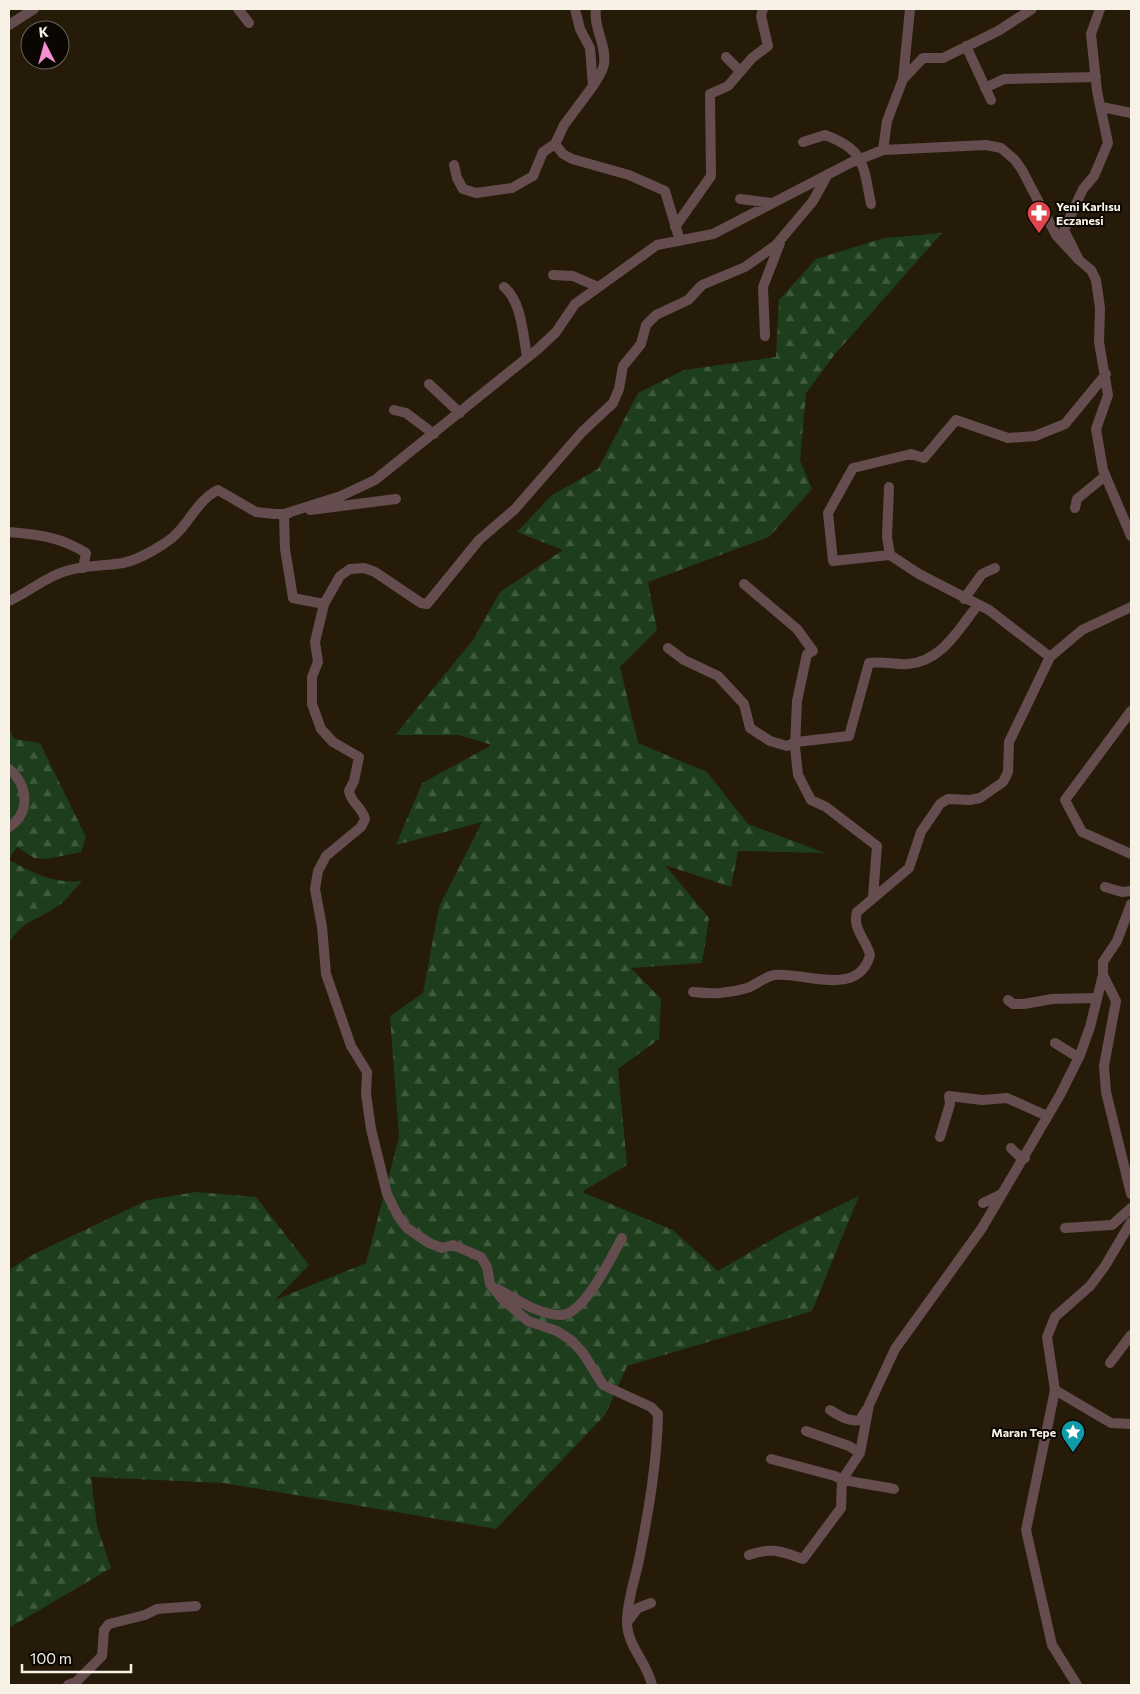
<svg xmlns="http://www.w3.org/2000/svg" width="1140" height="1694" font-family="Commissioner,sans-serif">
  <defs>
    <pattern id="forest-firs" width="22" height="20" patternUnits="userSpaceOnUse" patternTransform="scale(1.25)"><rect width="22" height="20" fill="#1e3d1c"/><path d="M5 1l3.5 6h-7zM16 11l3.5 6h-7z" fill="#3f5a3d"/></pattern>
  </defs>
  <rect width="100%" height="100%" fill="#251b08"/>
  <!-- forest -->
  <path fill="url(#forest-firs)" d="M942 233 835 354 806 393 800 460 812 489 769 537 648 582 657 630 620 667 638 743 707 772 748 824 825 853 738 851 731 887 665 865 709 918 702 963 631 968 661 999 659 1039 618 1069 627 1165 582 1192 673 1230 718 1271 787 1231 859 1196 812 1311 627 1366 605 1415 496 1529 224 1483 91 1477 97 1526 111 1568 9 1628V1270L32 1255 148 1200 196 1192 256 1197 309 1265 275 1300 366 1263 399 1137 390 1016 423 993 439 907 482 822 396 845 422 783 492 745 459 735H395L473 640 500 592 563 550 517 532 552 495 598 469 638 393 684 370 776 357 779 300 816 259 884 238Z
    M9 729 14 739 40 743 86 837 81 852 47 859 34 858 17 847 9 859Z
    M9 860C34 873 53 884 82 881 74 889 67 900 58 906 37 921 25 918 9 943Z"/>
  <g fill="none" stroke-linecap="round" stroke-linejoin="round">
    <!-- minor -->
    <path stroke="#654c4f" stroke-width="10" d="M238 9 249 23
      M1100 9 1091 34 1097 91 1108 143 1094 176 1083 189 1064 230 1079 260 1091 270 1096 280 1100 308 1099 342 1108 395 1096 429 1103 470 1131 536
      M9 25 34 9
      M966 46 991 100
      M726 57 739 70
      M903 79 923 58H943L998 31 1032 9
      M593 86C597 79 603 72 604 64 607 45 593 28 596 9
      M985 88 1004 79 1096 77
      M1102 107 1131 113
      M803 142 825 135C866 150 863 166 871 204
      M555 144 563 154 572 159 629 175 665 191 680 241
      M883 150 887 121 903 79 910 9
      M454 165 457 178 463 189 476 193 512 188 533 176 543 152 555 144 564 125 593 86 590 48 580 29 575 9
      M740 199 772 203
      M675 227 711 176 710 94 728 86 752 58 768 46 761 16 763 9
      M553 275 573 276 598 287
      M504 287C522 302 523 335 527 357
      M765 336 763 287 780 243
      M429 384 460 413
      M394 410 406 413 434 434
      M889 487 887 537 890 555
      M1075 508 1077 499 1105 476
      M310 510 396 499
      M289 513 284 514 285 549 293 598 324 604
      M9 532C39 535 59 536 86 553L83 568
      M744 584 797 629 813 651 807 654 797 701 795 747 798 775 811 800 826 807 877 846 873 897
      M964 599 982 574 995 568
      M9 601C29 592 45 577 66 571 84 565 105 566 123 563 137 560 153 551 165 543 187 530 195 501 218 490L256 512 275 514H284L341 496 375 480 538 349 556 332 575 304 657 245 713 234 850 163 883 150 986 145 1001 148 1015 160 1022 170 1056 235 1079 260
      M668 648 684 660 718 676 744 704 750 728 770 741 787 746 796 742 849 736 869 663C883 661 895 665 908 664 942 661 958 630 977 606
      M1050 657 989 610 919 574 890 555 833 561 828 513 853 468 911 454 924 458 956 420 1008 438 1035 436 1065 424 1106 374
      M1131 711 1065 800 1082 832 1131 854
      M9 769C28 785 31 812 9 827
      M1105 887 1122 892 1131 891
      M1103 975 1116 1001 1104 1066 1106 1092 1131 1194
      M693 992C712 994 728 994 747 988 756 985 764 977 774 975 803 971 858 999 870 955 866 939 852 929 857 912L909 868 921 832 940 804 948 799 970 800 980 798 1003 782 1008 772 1009 742 1050 657 1082 630 1131 607
      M1008 1000 1013 1004H1024L1052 999 1096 998
      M1055 1043 1076 1056 1080 1055
      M940 1137 950 1104 949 1096 982 1100 1007 1098 1047 1116
      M1011 1148 1018 1155 1025 1158
      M983 1203 1002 1194
      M1065 1228 1112 1225 1131 1208
      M498 1289C517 1300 539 1315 561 1315 584 1315 612 1256 622 1238
      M1110 1363 1131 1335
      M1055 1390 1111 1423 1131 1424
      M830 1410C840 1416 848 1422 860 1420L866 1410
      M806 1431 849 1446 860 1453
      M771 1459 835 1476C846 1483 878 1485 894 1489
      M749 1555C772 1547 780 1551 803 1559L841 1508 842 1480 860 1453 869 1405 895 1349 982 1228 1060 1095 1080 1055 1090 1027 1103 975V962L1117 941 1131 904
      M628 1621 638 1608 651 1603
      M68 1685 76 1682 102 1656 104 1630 109 1624 145 1615 157 1609 196 1606
      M652 1685C647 1662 627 1646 627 1622 627 1599 636 1577 640 1555 649 1508 657 1462 658 1414L651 1407 603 1385 583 1353 571 1340 557 1331 528 1321 502 1299 490 1284 487 1267 481 1257 453 1245 442 1248 429 1243 407 1228 398 1216 387 1194 371 1129 366 1094 367 1072 351 1046 326 974 322 927 315 889 318 871 326 856 361 827 365 819C362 807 351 803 349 791L354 781 359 757 333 742 321 729 312 704V677L318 662 315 642 324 604 340 576 350 569 364 568 375 572 421 603 427 604 479 540 515 509 582 432 613 403 619 389 623 366 641 344 646 325 656 315 688 300 702 285 745 267 776 245 813 201 828 174
      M1077 1685 1052 1645 1026 1530 1055 1390 1047 1337 1055 1317 1090 1286 1105 1266 1131 1222"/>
  </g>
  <!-- icons -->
  <defs>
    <symbol id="pharmacy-pin" viewBox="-11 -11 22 30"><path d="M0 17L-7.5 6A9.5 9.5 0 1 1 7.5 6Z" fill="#e0444e" stroke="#0a0602"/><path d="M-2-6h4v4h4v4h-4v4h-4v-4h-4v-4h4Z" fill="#fff"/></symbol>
    <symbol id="sight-pin" viewBox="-11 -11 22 30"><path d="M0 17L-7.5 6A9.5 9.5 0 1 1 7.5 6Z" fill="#0f9aa8" stroke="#0a0602"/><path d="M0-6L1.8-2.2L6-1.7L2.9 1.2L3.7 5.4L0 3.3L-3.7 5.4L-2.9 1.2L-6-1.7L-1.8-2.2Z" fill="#fff"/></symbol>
  </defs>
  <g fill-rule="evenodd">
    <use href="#pharmacy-pin" x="1025" y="199" width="28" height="38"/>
    <use href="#sight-pin" x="1059" y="1418" width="28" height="38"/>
  </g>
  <g text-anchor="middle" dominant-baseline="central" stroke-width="4" stroke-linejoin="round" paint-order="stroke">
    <!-- poi labels -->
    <g font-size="12" font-weight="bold" fill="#f8f1e6" stroke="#0a0602" text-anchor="start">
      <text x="1056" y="206">Yeni Karlısu<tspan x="1056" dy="14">Eczanesi</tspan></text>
      <text x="1056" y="1432" text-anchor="end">Maran Tepe</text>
    </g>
  </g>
  <!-- border -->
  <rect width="1140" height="1694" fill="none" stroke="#f8f1e6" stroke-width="20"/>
  <!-- north arrow -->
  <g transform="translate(45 45) rotate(354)"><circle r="24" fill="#0a0602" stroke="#69645d"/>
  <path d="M0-4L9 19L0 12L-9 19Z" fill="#f690d0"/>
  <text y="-8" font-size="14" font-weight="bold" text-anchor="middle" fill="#f8f1e6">K</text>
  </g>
  <!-- scale -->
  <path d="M22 1664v8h109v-8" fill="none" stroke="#f8f1e6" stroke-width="2.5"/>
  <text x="30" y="1664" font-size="15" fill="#f8f1e6" stroke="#0a0602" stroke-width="4" paint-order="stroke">100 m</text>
</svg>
